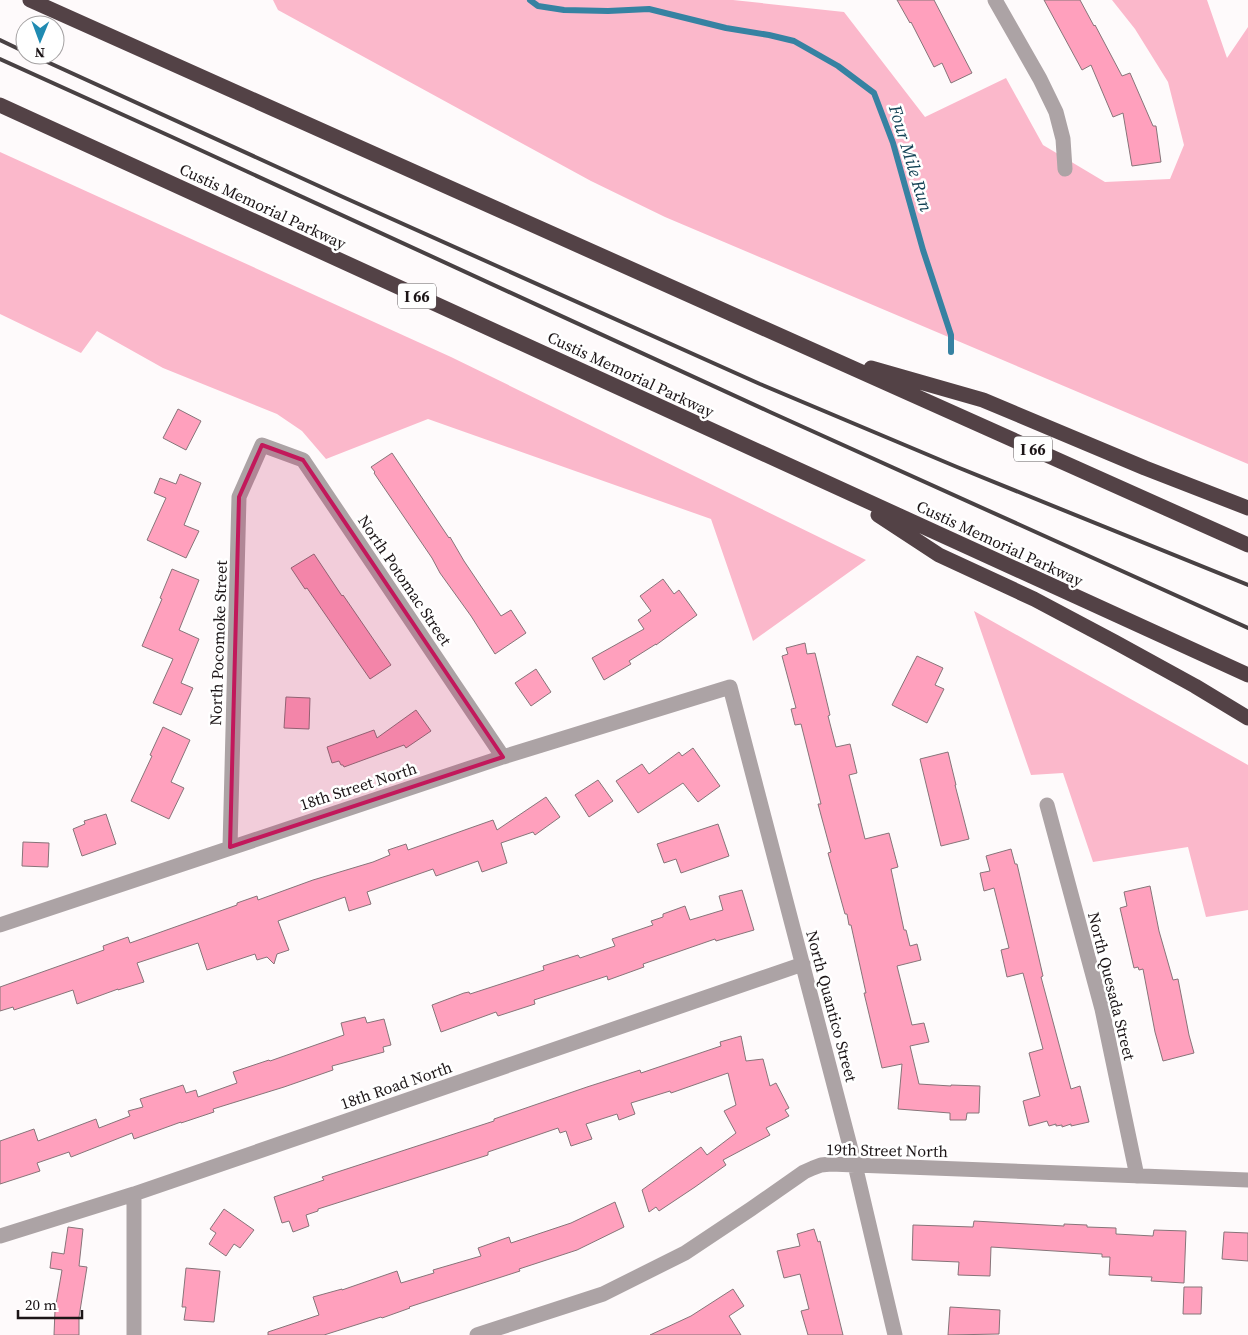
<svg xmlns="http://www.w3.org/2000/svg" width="1248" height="1335" font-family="'Source Serif 4',serif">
  <rect width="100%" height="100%" fill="#fefafb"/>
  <!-- green -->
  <path fill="#fbb8cb" d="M273 0H733L844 12 925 117 1006 78 1043 145 1105 182 1170 179 1184 145 1168 82 1135 29 1112 0H1207L1227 58 1248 27V464L665 217 591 181 278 10Z
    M0 152 451 357 866 560 753 641 711 519 428 419 326 459 302 431 277 414 163 368 97 331 81 353 0 314Z
    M974 611 1248 765V910L1206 917 1188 847 1093 862 1063 773 1031 775Z"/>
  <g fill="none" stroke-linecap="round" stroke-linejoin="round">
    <!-- stream -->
    <path stroke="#3682a2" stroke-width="6" d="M530 0 538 6 564 10 608 11 649 9 726 28 769 35 794 41 838 66 874 93 893 143 923 250 951 335V352"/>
  </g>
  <!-- building -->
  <path fill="#ffa0bd" stroke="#877479" d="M897 0H934L972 73 951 83 942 63 934 67 911 22 910 23Z
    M1044 0H1080L1094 26 1095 25 1122 76 1130 73 1153 126H1156L1161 162 1132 166 1123 113 1113 117 1091 65 1082 70Z
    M178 409 201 421 186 450 163 438Z
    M392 453 449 538 450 537 464 561 501 616 511 610 526 633 495 654 471 616 440 573 432 558 374 473 375 472 371 467Z
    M180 474 201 483 184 525 199 531 186 558 147 540 166 498 154 493 160 478 176 484Z
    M314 554 342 596 343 595 391 665 370 679 307 588 305 589 291 568Z
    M172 569 199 580 179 630 199 639 181 683 193 688 181 715 153 703 173 659 142 646 162 599 160 598Z
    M663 579 674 594 679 590 697 615 656 645V644L629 661 631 664 604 680 592 658 644 629 638 620 651 611 640 596Z
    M805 643 807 654 815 653 830 715 828 716 836 747 850 744 857 773 849 775 865 839 889 833 898 867 891 869 904 930H906L910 946 917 944 921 960 897 966 912 1025 924 1023 929 1042 910 1046 919 1084 951 1086V1085L980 1086 979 1113H967L966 1120H950V1113L898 1109 902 1064 882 1068 864 993H866L851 925H849L847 914H845L828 853 831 852 818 804H821L801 724 795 725 791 709 796 708 782 656 788 654 786 648Z
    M917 656 943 668 935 685 944 689 927 723 892 705Z
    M536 669 551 692 531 706 515 683Z
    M286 697 310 698 309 729 284 728Z
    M416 710 431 731 406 748 404 745 344 767 343 765H341L339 761 332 763 327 747 374 730 377 738Z
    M163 727 190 740 171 782 184 788 169 819 131 801 152 756 150 755Z
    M693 748 720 786 698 802 683 783 638 813 616 781 642 764 649 774 679 752 682 756Z
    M948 752 956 785H955L969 839 941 846 920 759Z
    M598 780 613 801 589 817 575 795Z
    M546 797 560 817 535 835 533 832 501 843 507 863 482 872 478 861 436 876 433 869 367 892 371 904 349 911 345 897 278 921 289 950 277 954 274 964 267 957 257 960 255 954 207 970 198 943 137 963 144 982 118 990V989L77 1004 73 990 14 1010 13 1007 0 1011V987L104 950 103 946 128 937 130 943 237 905V903L257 896 258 900 313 880 373 862 390 855 388 850 406 844 408 850 493 820 497 830Z
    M106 814 116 844 82 856 73 829 85 824 84 821Z
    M718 824 729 856 681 873 676 859 664 863 657 844Z
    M23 842 49 843 48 867 22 866Z
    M1011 849 1015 864H1017L1043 976 1041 977 1071 1089 1080 1086 1089 1122 1071 1126V1124L1062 1127V1125L1056 1126V1124L1049 1126 1047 1121 1029 1126 1023 1101 1040 1096 1029 1053 1043 1049 1023 973 1007 977 1001 950 1009 948 994 888 984 891 980 873 990 871 986 856Z
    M1150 886 1159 931 1173 980 1178 979 1189 1035 1194 1053 1163 1061 1155 1032 1143 969 1139 970 1138 967 1134 968 1120 908 1127 906 1124 892Z
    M742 890 754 930 716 941 715 939 643 964 644 967 608 980 607 976 534 1000 535 1004 498 1016 496 1012 441 1032 432 1005 464 993 469 992 470 994 544 970 543 966 578 955 580 958 615 946 612 939 653 925 651 921 663 917V914L685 906 690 920 723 910 719 896Z
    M365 1017 367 1023 384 1019 391 1045 383 1047 384 1052 332 1066 333 1070 284 1087 213 1109 214 1112 181 1123V1122L134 1139 132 1133 71 1157 69 1152 37 1163 40 1171 0 1184V1141L34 1129 38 1141 96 1119 99 1128 130 1116 128 1111 143 1107 140 1099 183 1085 186 1093 196 1090 198 1097 237 1083 233 1072 269 1060 270 1061 344 1035 341 1023Z
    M741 1036 746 1061 763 1059 770 1086 776 1083 789 1108 785 1110 789 1116 766 1128 770 1135 723 1160 726 1165 695 1187 659 1211 656 1207 649 1212 642 1190 701 1147 707 1155 736 1133 724 1111 736 1105 728 1073 671 1093 670 1091 631 1103 635 1114 619 1120 617 1114 586 1124 592 1139 571 1146 566 1131 560 1133 558 1128 488 1152V1155L318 1209V1211L306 1215 309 1226 293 1232 289 1221 282 1223 274 1197 324 1180 322 1177 494 1121V1119L587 1087 640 1070 641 1073 721 1046 720 1042Z
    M615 1202 624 1227 577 1250 519 1269 520 1271 409 1307 410 1308 382 1318 381 1317 324 1335H268V1332L319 1315 313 1297 342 1289V1290L397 1271 401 1283 434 1273 433 1270 481 1256 478 1248 509 1237 511 1243 571 1223Z
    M224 1209 254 1230 240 1248 234 1244 226 1256 209 1244 216 1233 210 1229Z
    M974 1221 1064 1226V1224L1087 1225V1227L1116 1228V1234L1153 1236 1154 1230 1186 1231 1184 1283 1151 1281 1152 1277 1109 1275 1110 1257H1102V1254L991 1247 990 1276 958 1275 959 1262 912 1260 913 1225 973 1227Z
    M68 1227 83 1229 79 1266 87 1267 79 1317V1335H54L55 1310 62 1270 50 1268 52 1252 64 1254Z
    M814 1229 818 1242 820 1241 843 1335H808L801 1311 809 1309 800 1274 784 1278 777 1251 800 1246 797 1234Z
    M1224 1232 1248 1233V1261L1222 1259Z
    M186 1268 220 1271 214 1322 184 1320 186 1307H182Z
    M1184 1287H1202L1201 1314H1183Z
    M733 1289 744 1306 729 1316 741 1335H650L691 1316Z
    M950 1307 1000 1310 999 1334 948 1335Z"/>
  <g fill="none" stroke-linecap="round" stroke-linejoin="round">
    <!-- minor -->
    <path stroke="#aca3a5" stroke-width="15" d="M995 0 1040 79 1056 112 1063 139 1065 169
      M1047 805 1102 1009 1137 1176
      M230 847 239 497 262 445 303 460 503 757
      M0 925 503 757 730 687 855 1165 895 1335
      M0 1236 134 1194 803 964
      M134 1335V1194
      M477 1335 603 1294 685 1253 751 1209 804 1172 813 1168 821 1165 831 1164 855 1165 1248 1180"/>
    <!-- highway -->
    <path stroke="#534246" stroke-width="15" d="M30 0 1248 545
      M0 105 1248 675
      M871 368 983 400 1145 468 1248 508
      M878 515 939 555 1034 599 1115 642 1195 686 1248 718"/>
    <!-- rail -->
    <path stroke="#484143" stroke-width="4" d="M0 40 25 52
      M32 55 343 197 760 384 957 467 1248 585
      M0 59 172 137 770 412 1248 628"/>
  </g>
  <!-- marked area -->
  <path fill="#c2185b" fill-opacity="0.2" stroke="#c2185b" stroke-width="4" stroke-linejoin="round" d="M262 445 303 460 503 757 230 847 239 497Z"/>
  <g text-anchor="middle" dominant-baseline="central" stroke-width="5" stroke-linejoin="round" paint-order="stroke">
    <!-- shield labels -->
    <g fill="#fff" stroke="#605b5d" stroke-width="1">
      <rect x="398" y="283.5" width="38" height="25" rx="4"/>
      <rect x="1014" y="436.5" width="38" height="25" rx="4"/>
    </g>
    <g font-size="15" font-weight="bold" fill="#1c1517">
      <text x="417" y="296">I 66</text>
      <text x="1033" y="449">I 66</text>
    </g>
    <!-- street labels -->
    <g font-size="16" fill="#1c1517" stroke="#fff">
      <text transform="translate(263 206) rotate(25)">Custis Memorial Parkway</text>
      <text transform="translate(631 374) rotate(25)">Custis Memorial Parkway</text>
      <text transform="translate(1000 543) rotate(25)">Custis Memorial Parkway</text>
      <text transform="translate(405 580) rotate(56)">North Potomac Street</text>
      <text transform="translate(218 643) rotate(-88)">North Pocomoke Street</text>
      <text transform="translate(358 786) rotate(-18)">18th Street North</text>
      <text transform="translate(1112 986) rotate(76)">North Quesada Street</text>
      <text transform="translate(832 1006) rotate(75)">North Quantico Street</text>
      <text transform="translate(396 1085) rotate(-19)">18th Road North</text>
      <text transform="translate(887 1150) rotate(1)">19th Street North</text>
    </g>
    <!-- water labels -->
    <g font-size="18" font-style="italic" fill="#134255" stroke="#fff">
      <text transform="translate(911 158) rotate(73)">Four Mile Run</text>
    </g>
  </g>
  <!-- north arrow -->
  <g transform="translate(40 40) rotate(181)"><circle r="24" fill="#ffffff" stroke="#a4a1a2"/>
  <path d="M0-4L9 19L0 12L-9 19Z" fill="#208bb2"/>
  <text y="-8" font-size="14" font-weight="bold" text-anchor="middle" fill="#1c1517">N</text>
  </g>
  <!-- scale -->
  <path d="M18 1310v8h64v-8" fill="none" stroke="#1c1517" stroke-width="2.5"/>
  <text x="25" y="1310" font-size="15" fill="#1c1517" stroke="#ffffff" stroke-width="4" paint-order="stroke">20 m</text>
</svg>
